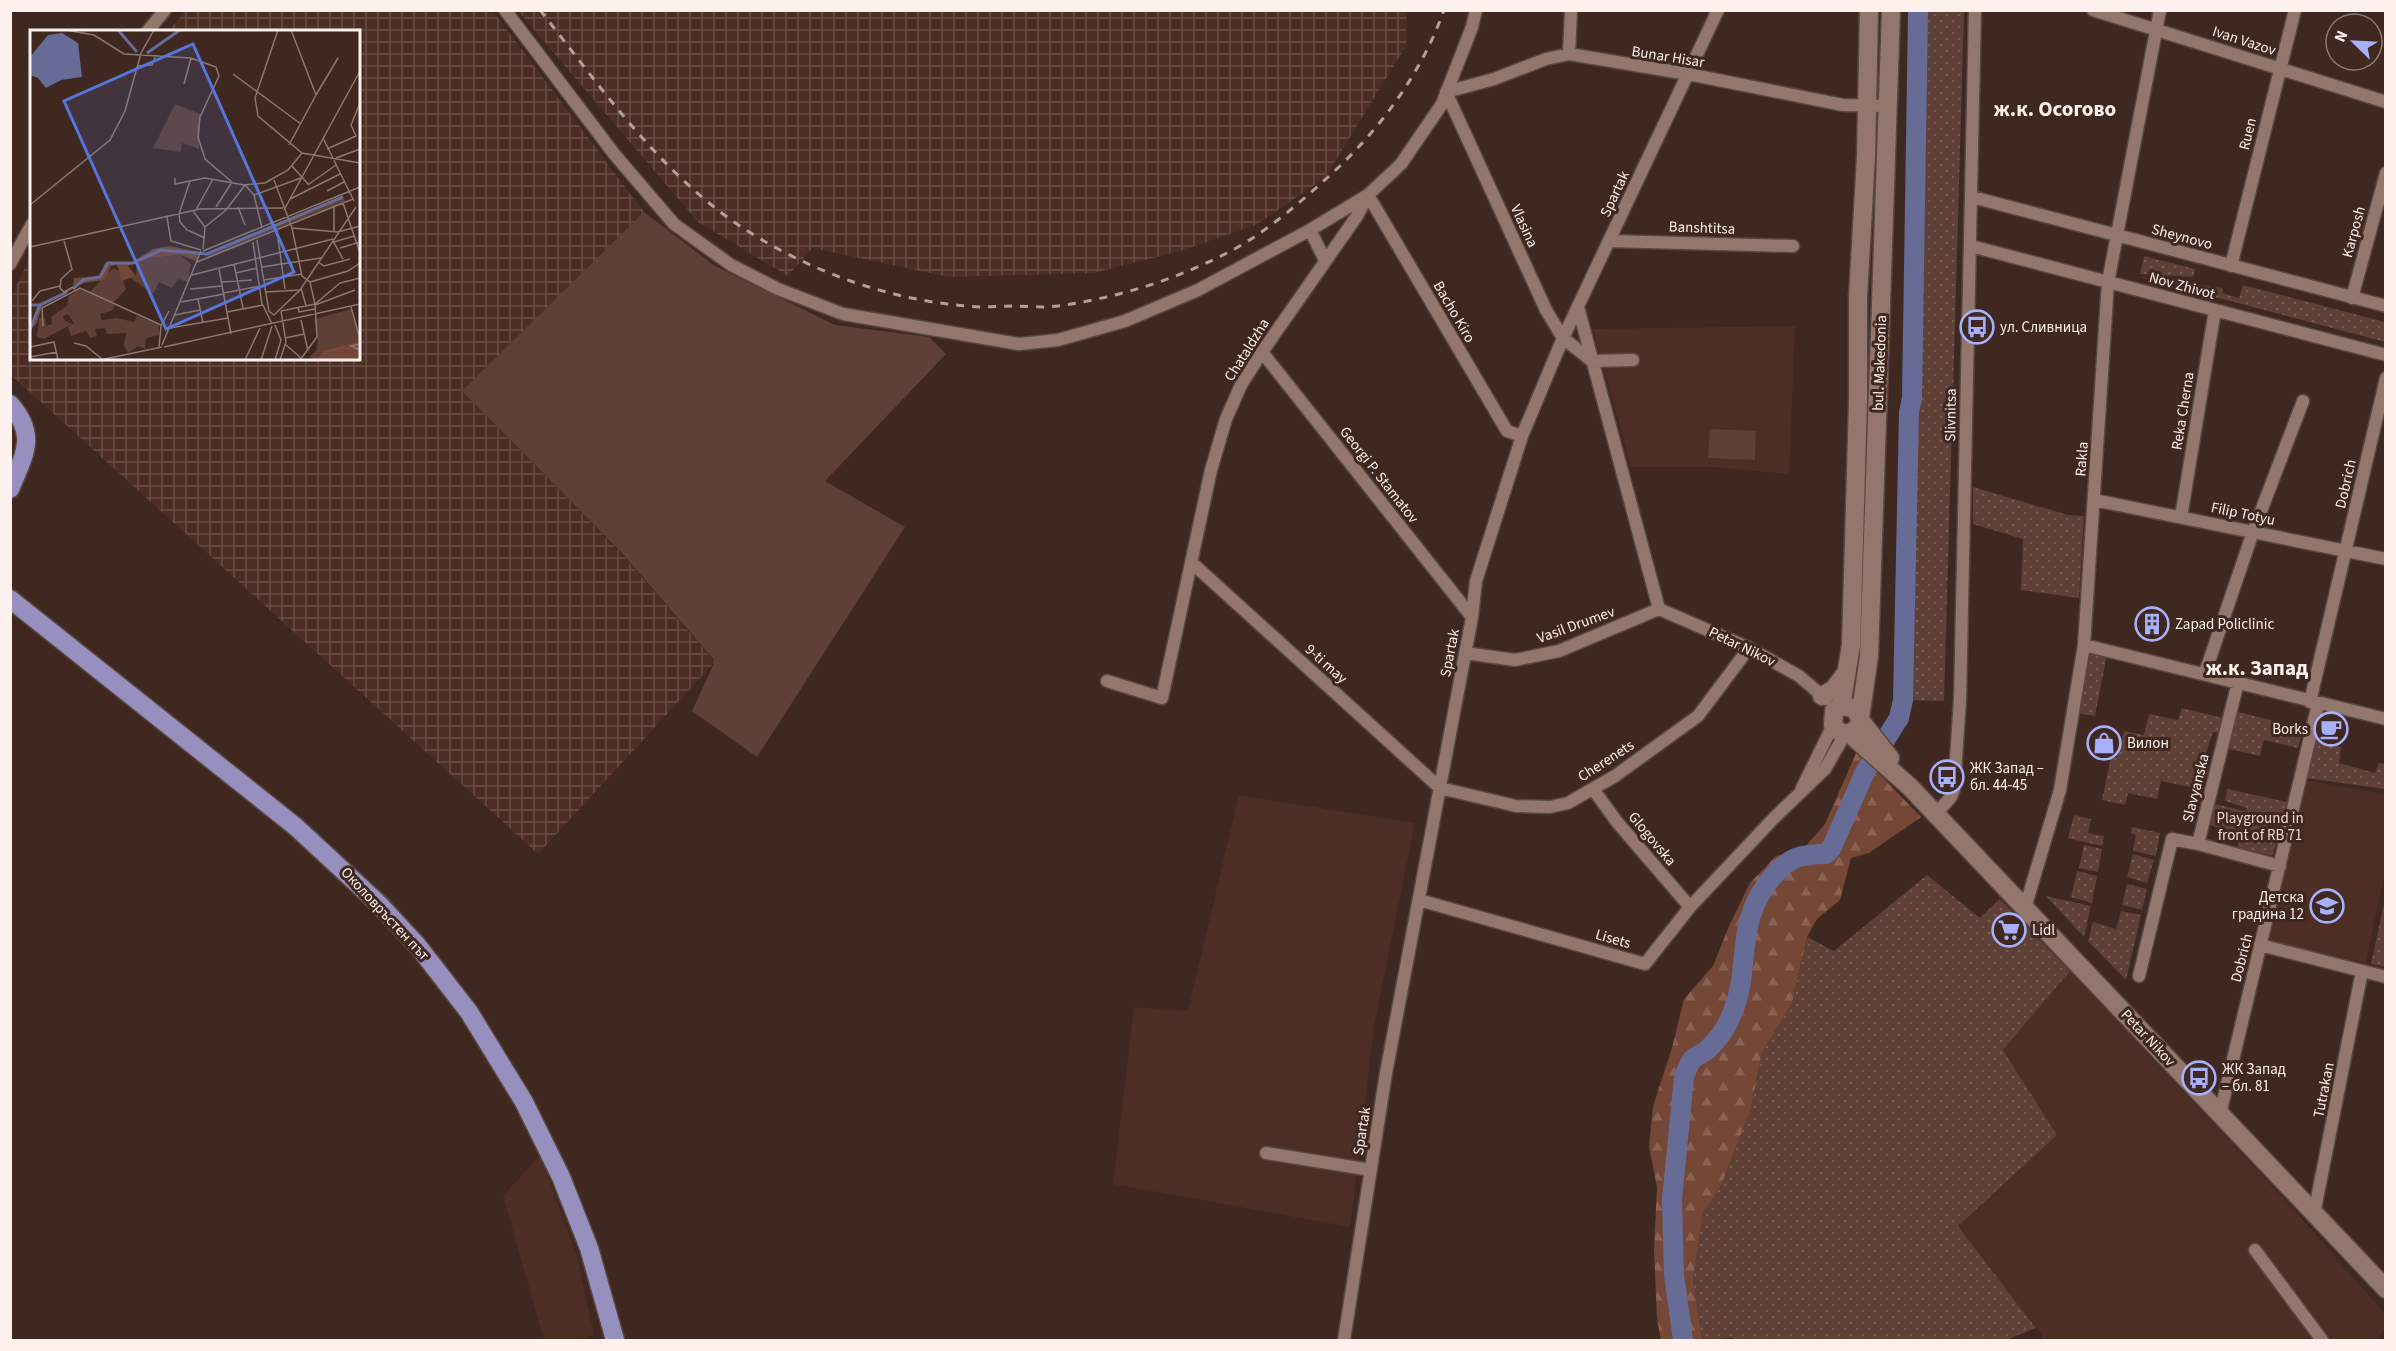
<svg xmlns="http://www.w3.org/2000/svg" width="2396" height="1351" font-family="'Source Sans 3',sans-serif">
  <defs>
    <pattern id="industrial-grid" width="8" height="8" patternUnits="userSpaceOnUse" patternTransform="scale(1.5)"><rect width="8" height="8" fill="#4d2e24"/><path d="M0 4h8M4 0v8" fill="none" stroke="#684d44"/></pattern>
    <pattern id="grass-dots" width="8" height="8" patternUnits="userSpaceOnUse" patternTransform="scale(1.5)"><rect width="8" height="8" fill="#5f4036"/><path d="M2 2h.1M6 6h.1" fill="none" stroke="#775c53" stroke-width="1.8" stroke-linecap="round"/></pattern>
    <pattern id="forest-firs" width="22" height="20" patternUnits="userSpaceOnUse" patternTransform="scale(1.5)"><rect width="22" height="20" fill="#744737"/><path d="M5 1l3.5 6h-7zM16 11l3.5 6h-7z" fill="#896254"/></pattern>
  </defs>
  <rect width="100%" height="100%" fill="#3f2820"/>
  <!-- built -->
  <path fill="#4d2e24" d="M1795 326 1789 474 1713 467H1631L1593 329Z
    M2307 781 2385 794V871L2366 963 2267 942Z
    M1239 795 1415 823 1374 1027 1350 1227 1113 1184 1134 1007 1188 1011Z
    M2070 971 2298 1214 2385 1314V1329L2375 1340H2043L2042 1335 1958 1226 2057 1135 2003 1050Z
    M540 1155 577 1257 594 1335 578 1340H544L503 1196Z"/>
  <!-- industrial -->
  <path fill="url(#industrial-grid)" d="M186 11H493L644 212 462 391 621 553 715 662 538 854 11 375 10 299 31 255 32 358H358V32L168 31Z
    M1407 11 1406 46 1325 178 1256 225 1177 252 1093 273 949 277 812 248 788 276 698 222 518 11Z"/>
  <!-- grass -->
  <path fill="url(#grass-dots)" d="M1918 11H1964L1944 701 1903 700Z
    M2144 256 2195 269 2193 277 2140 274Z
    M2139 277 2223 288 2222 293 2239 298 2243 285 2385 322V342Z
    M1973 487 2068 515 2084 516 2079 598 2021 590 2023 539 1973 524Z
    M2087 651 2107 654 2095 716 2076 713Z
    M2182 708 2227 719 2223 734 2213 732 2194 788 2161 781 2157 799 2128 793 2125 805 2102 800 2111 757 2117 758 2124 731 2144 735 2149 714 2178 720Z
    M2234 711 2303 728 2298 748 2264 740 2260 756 2225 748Z
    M2317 739 2341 747 2339 763 2375 773 2379 763 2385 764V789L2306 778Z
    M2227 789 2287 802 2273 855 2237 849 2240 835 2210 825 2215 804 2245 811 2247 808 2225 801Z
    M2074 815 2091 819 2088 833 2104 836 2102 846 2068 838Z
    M2132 827 2160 833 2156 856 2133 851 2136 835 2131 833Z
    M2084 845 2102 849 2098 872 2079 868Z
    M2133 854 2154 860 2147 883 2127 877Z
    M2077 871 2097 876 2092 903 2071 897Z
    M1927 875 1980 918 2000 899 2070 971 2003 1050 2057 1135 1958 1226 2036 1328 2006 1340H1734L1733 1338 1702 1340 1693 1279 1703 1213 1720 1188 1750 1112 1762 1053 1792 1003 1807 937 1834 951Z
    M2127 884 2147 889 2142 910 2122 905Z
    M2046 896 2091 906 2084 937Z
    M2385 899 2386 967H2385L2371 964Z
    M2121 911 2141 915 2126 980 2088 941 2093 922 2116 929Z"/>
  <!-- forest -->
  <path fill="url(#forest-firs)" d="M1857 751 1921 817 1869 853 1851 858 1840 900 1817 919 1807 937 1792 1003 1762 1053 1750 1112 1720 1188 1703 1213 1693 1279 1702 1340H1661L1657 1319 1654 1249 1657 1187 1649 1147 1653 1106 1672 1048 1684 999 1713 966 1729 926 1750 883 1776 856 1803 849 1825 824Z"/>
  <!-- garden -->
  <path fill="#5f4036" d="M644 212 715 266 835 325 929 337 946 354 825 481 905 527 757 757 692 711 715 661 621 552 462 391Z
    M1710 429 1756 431 1755 460 1708 458Z"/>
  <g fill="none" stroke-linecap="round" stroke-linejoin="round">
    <!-- river -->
    <path stroke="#676c97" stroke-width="20" d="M1683 1340 1674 1275 1672 1200 1684 1077C1686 1072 1688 1065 1692 1060 1695 1056 1703 1054 1707 1050 1718 1040 1726 1029 1731 1016 1753 967 1732 924 1773 876 1790 857 1800 854 1826 854L1831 849 1865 772 1899 718 1903 700 1909 412 1912 398 1918 10"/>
    <defs>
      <path id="street" d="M505 10 615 155 674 224 731 265 778 289 843 314 1019 344 1058 340 1125 321 1198 290 1310 230 1368 195
        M2093 10 2386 102
        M147 32 165 10
        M1569 54 1571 10
        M1368 195 1507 431 1522 436
        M1972 197 2386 306
        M1310 230 1325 260
        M1610 241 1793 246
        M1971 246 2386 355
        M10 264 32 224
        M2231 266 2295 10
        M2352 298 2386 173
        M1578 307 1659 609
        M1262 352 1472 617
        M1592 361 1563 338 1546 310 1446 92 1494 79 1546 59 1569 54 1688 74 1843 105 1888 106
        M1592 361 1633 360
        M2094 500 2386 559
        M2181 517 2215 310
        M1191 562 1440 788 1516 806 1550 807 1568 803 1615 776 1698 716 1749 648
        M1659 609 1749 648 1799 676 1826 699
        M2084 645 2386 719
        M1465 653 1515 660 1559 651 1659 609
        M2205 673 2253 532 2303 401
        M1107 681 1162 698 1211 470 1226 419 1241 385 1262 352 1357 216 1368 195 1401 164 1442 104 1472 27 1476 10
        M2310 702 2386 378
        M1802 788 1833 725
        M1593 789 1617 822 1690 907
        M1936 814 1951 797 1954 789 1960 699 1975 10
        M2198 844 2280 866
        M1419 900 1645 964 1690 907 1774 818 1825 769 1845 734
        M2025 908 2060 790 2084 645 2108 282 2160 10
        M2260 945 2386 977
        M2139 976 2172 839 2198 844 2238 682
        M2220 1114 2318 704
        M1266 1153 1371 1170
        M2314 1214 2362 971
        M2255 1250 2322 1340
        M1344 1340 1386 1073 1472 617 1476 581 1522 436 1563 338 1718 10"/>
      <path id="secondary" d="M1822 696 1834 689 1846 673
        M1841 706 1851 645 1858 402V297L1866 156 1869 10
        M1859 716 1854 708 1841 706 1834 711 1833 725C1840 736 1852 736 1859 725L1869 656 1891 10
        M1860 720 1890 758
        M1849 733 1910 787 2386 1289"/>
      <path id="primary" d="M10 404C38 436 24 455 10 489
        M10 599 296 827 379 904 417 945 469 1012 524 1102 561 1177 589 1248 615 1340"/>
    </defs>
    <!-- street casing -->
    <use href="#street" stroke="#59463f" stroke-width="15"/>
    <!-- secondary casing -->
    <use href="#secondary" stroke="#59463f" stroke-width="21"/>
    <!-- primary casing -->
    <use href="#primary" stroke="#59463f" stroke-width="21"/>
    <!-- street -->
    <use href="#street" stroke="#93776d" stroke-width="12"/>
    <!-- secondary -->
    <use href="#secondary" stroke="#93776d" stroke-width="18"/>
    <!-- primary -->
    <use href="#primary" stroke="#9790be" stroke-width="18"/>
    <!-- rail -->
    <path stroke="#b2a09b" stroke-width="3" stroke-dasharray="8 8" stroke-linecap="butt" d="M540 10C600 86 657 169 737 224 803 269 887 300 967 306 982 308 997 306 1012 306 1027 306 1043 308 1058 306 1116 298 1175 280 1227 253 1264 234 1297 205 1327 178 1378 132 1421 75 1444 10"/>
  </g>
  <!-- icons -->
  <defs>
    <symbol id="bus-ring" viewBox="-11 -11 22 22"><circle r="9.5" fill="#3f2820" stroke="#a8b0fc" stroke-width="1.5"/><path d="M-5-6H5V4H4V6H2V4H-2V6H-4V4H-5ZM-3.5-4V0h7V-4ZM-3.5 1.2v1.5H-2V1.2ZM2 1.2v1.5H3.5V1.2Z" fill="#a8b0fc"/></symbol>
    <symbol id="building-ring" viewBox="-11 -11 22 22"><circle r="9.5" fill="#3f2820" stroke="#a8b0fc" stroke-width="1.5"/><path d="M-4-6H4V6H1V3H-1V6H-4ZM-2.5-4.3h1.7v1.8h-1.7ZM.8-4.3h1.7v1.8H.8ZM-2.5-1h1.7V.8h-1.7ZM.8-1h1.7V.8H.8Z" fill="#a8b0fc"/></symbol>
    <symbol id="cafe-ring" viewBox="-11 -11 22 22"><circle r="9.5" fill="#3f2820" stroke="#a8b0fc" stroke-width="1.5"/><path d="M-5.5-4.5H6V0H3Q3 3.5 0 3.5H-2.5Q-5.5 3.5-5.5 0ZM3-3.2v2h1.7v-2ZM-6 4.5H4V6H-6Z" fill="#a8b0fc"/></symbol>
    <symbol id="shop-ring" viewBox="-11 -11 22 22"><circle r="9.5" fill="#3f2820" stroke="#a8b0fc" stroke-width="1.5"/><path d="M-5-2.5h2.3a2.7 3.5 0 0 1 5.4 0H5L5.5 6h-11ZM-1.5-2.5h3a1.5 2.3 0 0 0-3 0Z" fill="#a8b0fc"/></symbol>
    <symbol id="school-ring" viewBox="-11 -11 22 22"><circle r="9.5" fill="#3f2820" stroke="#a8b0fc" stroke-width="1.5"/><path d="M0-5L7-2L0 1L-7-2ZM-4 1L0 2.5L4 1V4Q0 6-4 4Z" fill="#a8b0fc"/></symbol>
    <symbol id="supermarket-ring" viewBox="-11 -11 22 22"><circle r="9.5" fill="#3f2820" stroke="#a8b0fc" stroke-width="1.5"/><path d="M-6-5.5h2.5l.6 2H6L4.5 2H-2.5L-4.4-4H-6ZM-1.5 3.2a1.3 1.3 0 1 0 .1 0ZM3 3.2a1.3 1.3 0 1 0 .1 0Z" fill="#a8b0fc"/></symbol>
  </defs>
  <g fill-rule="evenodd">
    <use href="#bus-ring" x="1958" y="308" width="38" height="38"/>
    <use href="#building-ring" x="2133" y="605" width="38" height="38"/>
    <use href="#cafe-ring" x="2312" y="710" width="38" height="38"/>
    <use href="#shop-ring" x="2085" y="724" width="38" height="38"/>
    <use href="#bus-ring" x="1928" y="758" width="38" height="38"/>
    <use href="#school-ring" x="2308" y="887" width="38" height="38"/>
    <use href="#supermarket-ring" x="1990" y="911" width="38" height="38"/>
    <use href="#bus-ring" x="2180" y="1059" width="38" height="38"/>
  </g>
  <g text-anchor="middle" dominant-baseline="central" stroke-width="6" stroke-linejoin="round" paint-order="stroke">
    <!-- street labels -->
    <g font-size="15" fill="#fef0ec" stroke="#3f2820">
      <text transform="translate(2244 41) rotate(18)">Ivan Vazov</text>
      <text transform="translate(1668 57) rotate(9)">Bunar Hisar</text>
      <text transform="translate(2248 134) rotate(-76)">Ruen</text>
      <text transform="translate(1615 194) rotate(-65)">Spartak</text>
      <text transform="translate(1524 226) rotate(65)">Vlasina</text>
      <text transform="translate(1702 228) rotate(2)">Banshtitsa</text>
      <text transform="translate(2354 232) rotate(-75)">Karposh</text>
      <text transform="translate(2182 237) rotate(15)">Sheynovo</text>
      <text transform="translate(2182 286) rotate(15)">Nov Zhivot</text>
      <text transform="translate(1454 312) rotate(60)">Bacho Kiro</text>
      <text transform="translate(1247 350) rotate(-58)">Chataldzha</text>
      <text transform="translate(1880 363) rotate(-88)">bul. Makedonia</text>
      <text transform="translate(2183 411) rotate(-81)">Reka Cherna</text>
      <text transform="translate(1951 415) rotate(-89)">Slivnitsa</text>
      <text transform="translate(2082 459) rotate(-86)">Rakla</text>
      <text transform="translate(1379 475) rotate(52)">Georgi P. Stamatov</text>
      <text transform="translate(2346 484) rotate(-77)">Dobrich</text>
      <text transform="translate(2243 514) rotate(12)">Filip Totyu</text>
      <text transform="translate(1576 625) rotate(-20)">Vasil Drumev</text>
      <text transform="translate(1742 647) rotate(26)">Petar Nikov</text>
      <text transform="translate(1450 653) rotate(-79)">Spartak</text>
      <text transform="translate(1326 664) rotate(42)">9-ti may</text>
      <text transform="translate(1606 761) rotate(-33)">Cherenets</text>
      <text transform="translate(2196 788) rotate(-76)">Slavyanska</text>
      <text transform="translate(1652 839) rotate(50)">Glogovska</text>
      <text transform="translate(385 914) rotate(47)">Околовръстен път</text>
      <text transform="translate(1613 939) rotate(16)">Lisets</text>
      <text transform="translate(2242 958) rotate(-76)">Dobrich</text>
      <text transform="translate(2148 1038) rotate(47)">Petar Nikov</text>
      <text transform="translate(2324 1090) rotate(-79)">Tutrakan</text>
      <text transform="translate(1362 1131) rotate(-81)">Spartak</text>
    </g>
    <!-- poi labels -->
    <g font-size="15" fill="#fef0ec" stroke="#3f2820" text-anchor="start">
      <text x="2000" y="327">ул. Сливница</text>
      <text x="2175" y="624">Zapad Policlinic</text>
      <text x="2308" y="729" text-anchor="end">Borks</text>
      <text x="2127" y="743">Вилон</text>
      <text x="1970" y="768">ЖК Запад –<tspan x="1970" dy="17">бл. 44-45</tspan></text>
      <text x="2304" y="897" text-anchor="end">Детска<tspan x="2304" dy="17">градина 12</tspan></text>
      <text x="2032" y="930">Lidl</text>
      <text x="2222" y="1069">ЖК Запад<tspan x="2222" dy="17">– бл. 81</tspan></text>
    </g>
    <!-- park labels -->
    <g font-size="15" fill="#f6d6cb" stroke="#3f2820">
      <text x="2260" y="818">Playground in<tspan x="2260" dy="17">front of RB 71</tspan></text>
    </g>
    <!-- district labels -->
    <g font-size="21" font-weight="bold" fill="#fef0ec" stroke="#3f2820">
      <text x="2055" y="109">ж.к. Осогово</text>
      <text x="2257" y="668">ж.к. Запад</text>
    </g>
  </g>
  <!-- overview -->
  <g transform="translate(30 30)">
    <rect width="330" height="330" fill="#3f2820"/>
    <path d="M313 167 316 172 178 228 177 224ZM150 225 161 234 158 252 148 249 142 258 129 252 123 264 101 248 106 246 107 232 113 229ZM83 238 89 241 96 259 83 273 59 263ZM50 259 85 275 82 281 70 284 72 290 87 288 104 292 107 286 129 295V305L116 308 115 319 108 316 98 323 94 316 96 303 77 304 75 298 65 299 67 306 60 308 56 301 41 306 38 297 44 293 38 284 33 286 34 290 42 294 14 309 7 307 9 288H15L16 296 22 294 21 287 37 276 39 266ZM321 279 330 311 295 320 286 330 279 327 286 321 288 308 284 289Z" fill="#5f4036"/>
    <path d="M139 216 170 222 166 231 150 225 113 229 98 236 106 246 92 251 87 235 81 236 75 250 54 253 12 276 7 293 0 301 8 274 43 258 44 248 69 246 75 233H100L123 219ZM330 311V330H286L295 320Z" fill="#744737"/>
    <path d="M145 74 170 84 169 119 152 113 151 122 123 118ZM313 286 322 293 318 304 300 309 291 305 290 292Z" fill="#5f4036"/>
    <path d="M32 3 48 13 52 47 31 50 16 58 8 48 0 45V27L18 5Z" fill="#676c97"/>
    <path fill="none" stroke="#676c97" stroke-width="3" d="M88 0 107 22M117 23 150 0M43 259 53 250 70 247 78 233H103L131 220 177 224 313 167M0 275H10L37 262M0 299 10 275"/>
    <path fill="none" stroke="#8b7872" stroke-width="1.5" d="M36 0 64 5 94 24 161 28 186 37 189 46 170 87 168 107 175 129 202 152M248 0 225 68 228 86 272 123 330 133M107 36 122 35 126 25M203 44 271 94M154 54 161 28M286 65 308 28M293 108 324 171M259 115 286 65 261 0M297 119 326 106 321 95 330 73M306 128 330 119M262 136 279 155M145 148V154L175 148 214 155 235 153 258 140 272 123M244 150 262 198 272 246 280 252 285 274 287 307 270 330M160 151 149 184 150 192 157 200 175 208M279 154 306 135M297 161 314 152M224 165 271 148M260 169 310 144M313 173 330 223M0 175 80 110 95 81 111 23 124 0M186 177 202 152M208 177 215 195M166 180 183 149M196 180 215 155 224 165 232 198M254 180 330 41M163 181 175 197M137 187 141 211 171 220M175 197 196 180M262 198 308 202 330 196M247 201 255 259M304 202V177M227 210 239 281 244 285 270 260 326 177M34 211 42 239 31 249 30 258 34 262 43 257M303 211 313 229M223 212 232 275M304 212 324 206M0 217 170 179 253 178M310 218 330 212M173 219 175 197M173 221 330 157M167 232 323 169M288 232 294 236 320 229M204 234 213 278M232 237 291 228M189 239 201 304M206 243 227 238M162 245 303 209M234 250 272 244M192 252 222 250M280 252 318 241 330 233M310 253 330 248M271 258 276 276M160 259 192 256M235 262 270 260M194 263 230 256M168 269 173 293M2 271 10 261 30 256M151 272 194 264M233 275 242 294M285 275 325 260M268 277 269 282 285 279M321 277 330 309M251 281 285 274 310 253M197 282 233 275M145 285 170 280M271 290 278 321M245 295 251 310 245 330M13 296 12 278 50 258 131 295M140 298 198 288M255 308 274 304M44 313 56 316 72 329M255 314 271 328M330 314 321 316 330 320M132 315 171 221M0 317 24 312 28 330M129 317 131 296 139 281M134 317 330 274M0 327 27 322M70 330 132 317M215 330 230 298M231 330 242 296M250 330 256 312 251 281"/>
    <path fill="#5576dd" fill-opacity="0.15" stroke="#5576dd" stroke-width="3" d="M163 14 264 242 136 299 34 71Z"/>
    <rect width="330" height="330" fill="none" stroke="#fef0ec" stroke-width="3"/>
  </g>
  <!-- border -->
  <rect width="2396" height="1351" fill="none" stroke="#fef0ec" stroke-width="24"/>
  <!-- north arrow -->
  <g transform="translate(2354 42) rotate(294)"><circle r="28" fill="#3f2820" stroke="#8b7872" stroke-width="1.5"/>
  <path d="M0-4.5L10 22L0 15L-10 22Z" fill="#a8b0fc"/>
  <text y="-9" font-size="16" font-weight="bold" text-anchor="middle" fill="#fef0ec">N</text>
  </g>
</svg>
